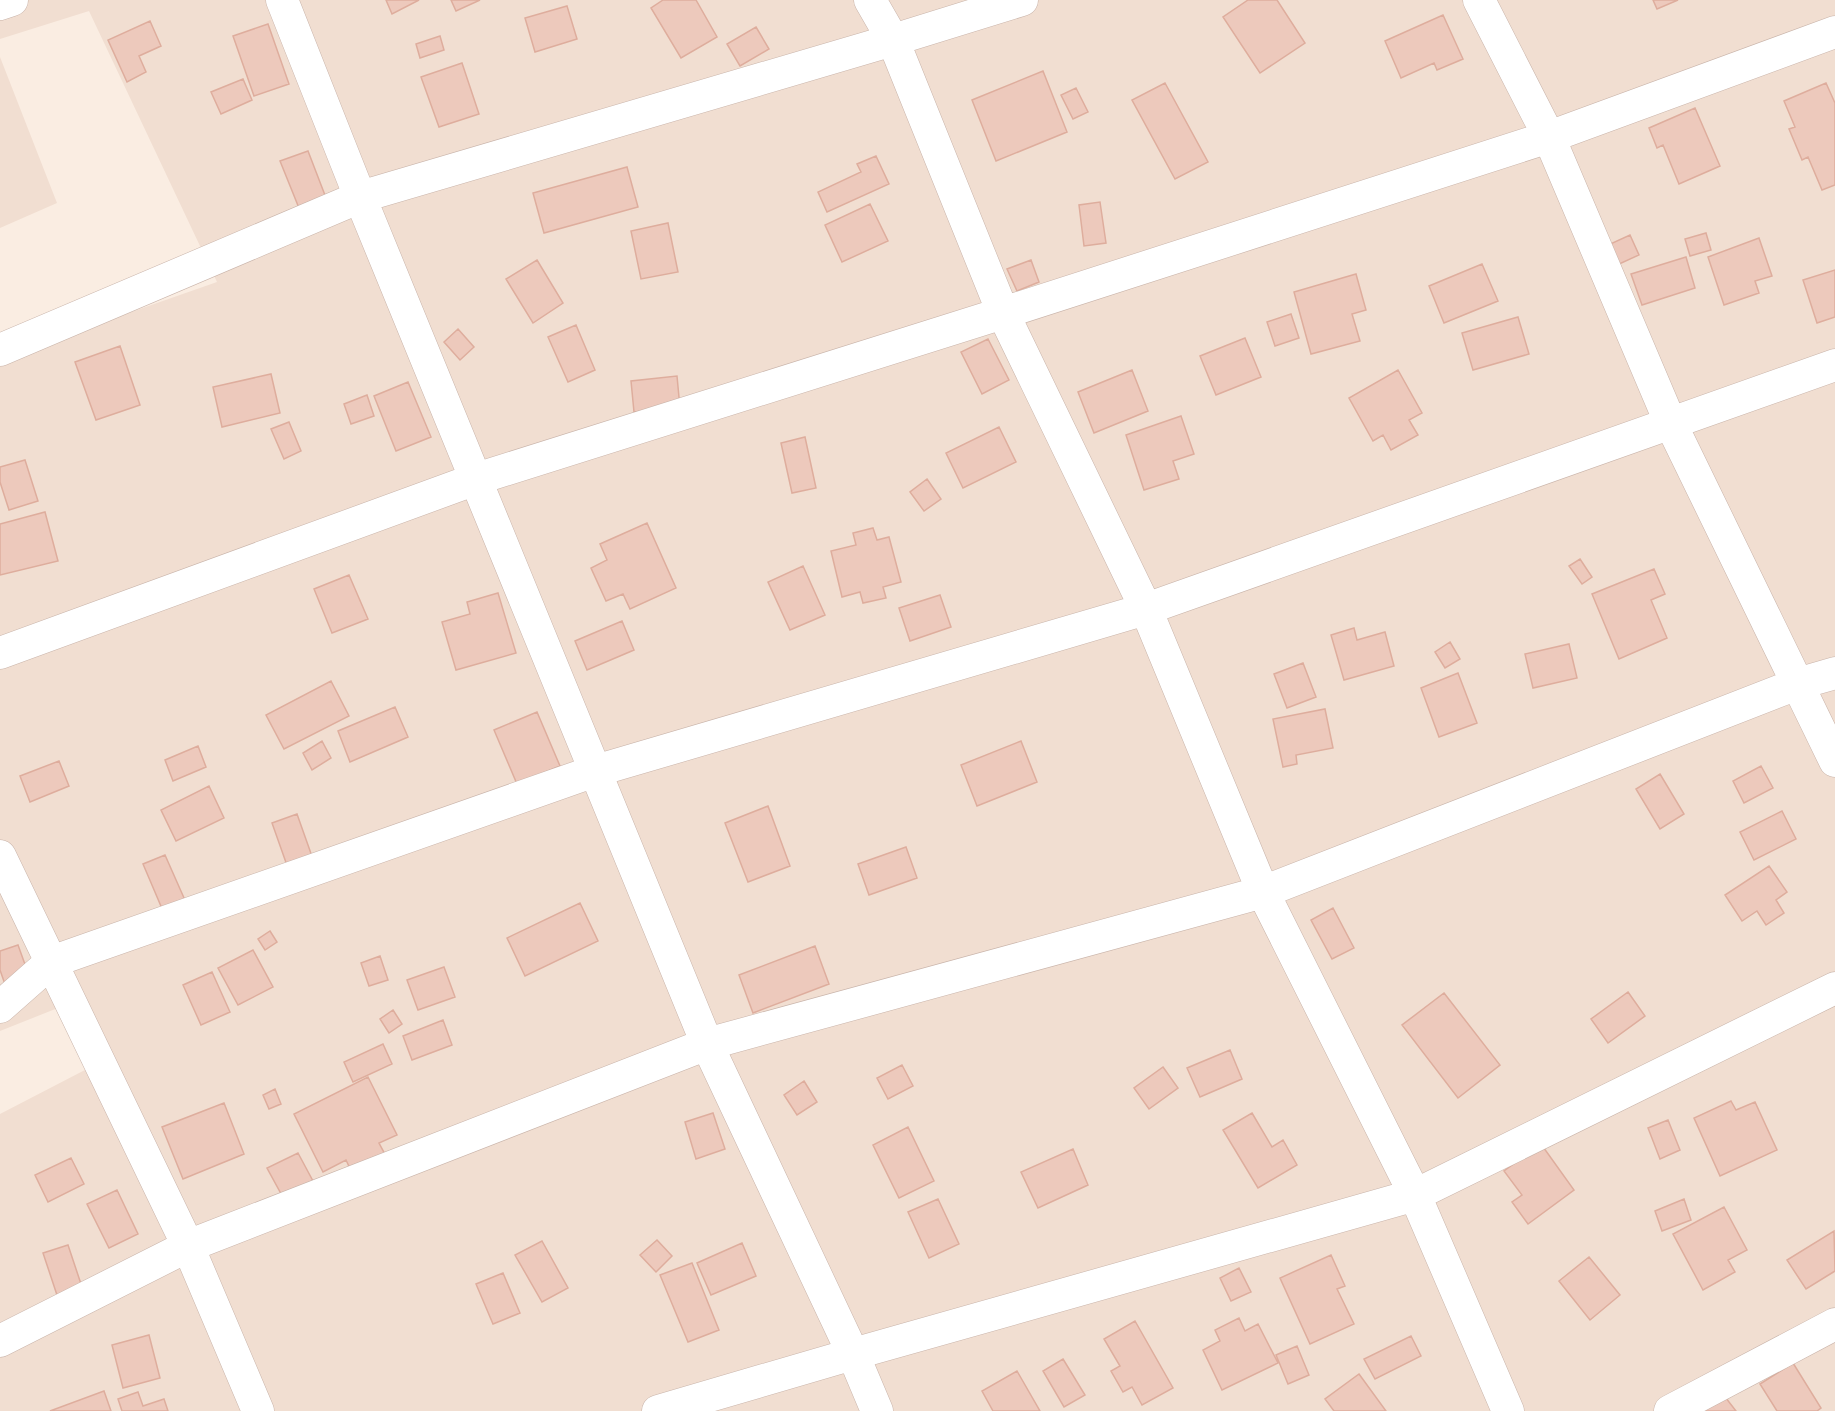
<svg xmlns="http://www.w3.org/2000/svg" width="1835" height="1411" font-family="Ubuntu,sans-serif">
  <rect width="100%" height="100%" fill="#faede2"/>
  <!-- residential -->
  <path fill="#f1ded1" d="M0 0H1835V1411H0V1114L110 1057 83 998 0 1031V358L217 282 89 11 0 39Z
    M0 57 57 203 0 228Z"/>
  <!-- building -->
  <path fill="#edc9bc" stroke="#dead9d" stroke-width="1.5" d="M386 0H419L392 14Z
    M451 0H480L456 11Z
    M663 0H696L717 37 681 58 651 8Z
    M1248 0H1277L1305 43 1260 73 1223 17Z
    M1653 0H1678L1657 9Z
    M567 6 577 39 535 52 525 18Z
    M1443 15 1463 59 1437 70 1434 63 1401 78 1385 41Z
    M150 21 161 46 139 56 146 72 127 82 108 40Z
    M268 24 289 84 254 96 233 36Z
    M756 27 769 49 740 66 727 44Z
    M440 36 444 50 420 58 416 44Z
    M462 63 479 114 439 127 421 77Z
    M1043 71 1067 132 996 161 972 100Z
    M243 79 252 100 221 114 211 92Z
    M1165 83 1208 162 1175 179 1132 100Z
    M1826 83 1835 103V185L1822 190 1808 157 1802 160 1789 129 1795 127 1784 101Z
    M1076 88 1088 112 1073 119 1061 95Z
    M1695 108 1720 166 1679 184 1663 145 1657 148 1649 128Z
    M308 151 328 203 301 213 280 161Z
    M876 156 889 184 827 212 818 192 861 172 857 164Z
    M627 167 638 207 544 233 533 193Z
    M1100 202 1106 243 1084 246 1079 205Z
    M870 204 888 241 842 262 825 225Z
    M668 223 678 272 641 279 631 231Z
    M1706 233 1711 250 1690 256 1685 239Z
    M1630 235 1639 255 1617 265 1608 245Z
    M1759 238 1772 276 1755 281 1759 293 1724 305 1708 257Z
    M1686 257 1695 288 1642 305 1631 274Z
    M537 260 563 303 533 323 506 279Z
    M1031 260 1039 282 1017 291 1007 269Z
    M1482 264 1498 301 1444 323 1429 286Z
    M1835 270V317L1817 323 1803 280Z
    M1356 274 1366 310 1352 314 1360 341 1311 354 1294 292Z
    M1291 314 1299 338 1275 346 1267 322Z
    M1518 317 1529 354 1473 370 1462 333Z
    M576 325 595 370 568 382 548 337Z
    M458 329 474 347 460 360 444 342Z
    M1245 338 1261 377 1216 395 1200 356Z
    M988 339 1009 380 982 394 961 352Z
    M120 346 140 405 96 420 75 362Z
    M1132 370 1148 411 1094 433 1078 392Z
    M1398 370 1422 413 1409 420 1418 435 1391 450 1383 435 1373 441 1349 398Z
    M271 374 280 413 222 427 213 387Z
    M677 376 680 408 634 412 631 381Z
    M408 382 431 437 396 451 374 396Z
    M367 395 374 416 351 424 344 404Z
    M1181 416 1194 454 1173 461 1179 479 1144 490 1126 435Z
    M289 422 301 451 284 459 271 429Z
    M999 427 1016 462 963 488 946 453Z
    M805 437 816 488 792 493 781 443Z
    M25 460 38 501 9 510 0 482V467Z
    M927 479 941 499 924 511 910 492Z
    M45 512 58 561 0 575V524Z
    M647 523 676 588 630 609 623 594 606 601 591 568 607 560 600 544Z
    M873 528 877 540 889 537 901 582 883 587 886 598 863 603 860 592 842 597 831 551 856 545 853 533Z
    M1580 559 1592 577 1582 584 1569 566Z
    M803 566 825 615 790 630 768 582Z
    M1654 569 1665 594 1651 600 1667 638 1619 659 1592 594Z
    M349 575 368 619 332 633 314 589Z
    M498 593 516 653 456 670 442 622 470 614 467 602Z
    M940 595 951 627 910 641 899 608Z
    M622 621 634 650 587 670 575 641Z
    M1354 628 1357 640 1385 632 1394 666 1344 680 1331 635Z
    M1450 642 1460 659 1445 668 1435 652Z
    M1569 644 1577 678 1533 688 1525 654Z
    M1303 663 1316 697 1287 708 1274 674Z
    M1458 673 1477 723 1439 737 1421 688Z
    M331 681 349 716 284 749 266 715Z
    M395 707 408 737 350 762 338 731Z
    M1325 709 1333 748 1296 755 1297 764 1283 767 1273 719Z
    M537 712 560 766 517 784 494 730Z
    M322 741 331 758 312 770 303 753Z
    M1021 741 1037 782 977 806 961 765Z
    M198 746 206 767 173 781 165 760Z
    M59 761 69 786 30 802 20 776Z
    M1761 766 1773 788 1744 803 1733 781Z
    M1660 774 1684 814 1660 829 1636 789Z
    M209 786 224 818 176 841 161 810Z
    M768 806 790 866 748 882 725 823Z
    M1782 811 1796 839 1754 860 1740 832Z
    M297 814 314 862 289 871 272 823Z
    M906 847 917 878 869 895 858 864Z
    M165 855 192 916 169 925 143 864Z
    M1769 866 1787 892 1776 900 1784 913 1766 925 1757 911 1742 921 1725 895Z
    M580 903 598 941 525 976 507 938Z
    M1333 908 1354 948 1332 959 1311 920Z
    M270 931 277 942 265 950 258 939Z
    M18 945 31 981 7 990 0 970V951Z
    M815 946 829 984 753 1013 739 975Z
    M253 950 273 987 238 1005 218 968Z
    M380 956 388 980 369 986 361 963Z
    M444 967 455 997 418 1010 407 980Z
    M212 972 230 1012 201 1025 183 985Z
    M1628 992 1645 1016 1608 1043 1591 1019Z
    M1444 993 1500 1065 1458 1098 1402 1025Z
    M393 1010 402 1024 389 1033 380 1019Z
    M443 1020 452 1045 412 1060 403 1036Z
    M383 1044 392 1064 353 1082 344 1062Z
    M1230 1050 1242 1079 1200 1097 1187 1068Z
    M902 1065 913 1086 888 1099 877 1078Z
    M1163 1067 1178 1088 1149 1109 1134 1088Z
    M368 1077 397 1135 379 1143 387 1158 353 1175 346 1160 323 1172 294 1114Z
    M804 1081 817 1102 797 1115 784 1095Z
    M275 1089 281 1104 269 1109 263 1095Z
    M1731 1101 1736 1110 1755 1102 1777 1150 1720 1176 1694 1118Z
    M224 1103 244 1154 183 1179 162 1127Z
    M713 1113 725 1149 696 1159 685 1122Z
    M1252 1113 1272 1147 1283 1140 1297 1165 1258 1188 1223 1130Z
    M1668 1120 1680 1150 1660 1159 1648 1128Z
    M908 1127 934 1181 899 1198 873 1145Z
    M1541 1144 1574 1190 1528 1224 1512 1202 1522 1195 1504 1171Z
    M1073 1149 1088 1185 1038 1208 1021 1172Z
    M298 1153 321 1196 291 1212 267 1168Z
    M71 1158 84 1184 48 1202 35 1175Z
    M117 1190 138 1234 109 1248 87 1204Z
    M938 1199 959 1244 929 1258 908 1212Z
    M1684 1199 1691 1220 1662 1231 1655 1211Z
    M1724 1207 1747 1250 1728 1260 1735 1272 1703 1290 1673 1234Z
    M1834 1231 1835 1271 1806 1289 1787 1260Z
    M657 1240 672 1256 656 1272 640 1255Z
    M542 1241 568 1288 542 1302 515 1255Z
    M742 1243 756 1276 711 1295 697 1263Z
    M68 1245 82 1287 57 1295 43 1253Z
    M1331 1255 1345 1286 1337 1289 1354 1324 1310 1344 1280 1278Z
    M1589 1257 1620 1295 1590 1320 1559 1281Z
    M692 1263 719 1330 688 1342 660 1275Z
    M1239 1268 1251 1292 1231 1301 1220 1278Z
    M503 1273 520 1313 493 1324 476 1284Z
    M1239 1318 1245 1331 1258 1324 1278 1363 1222 1390 1203 1350 1220 1341 1215 1330Z
    M1135 1321 1173 1388 1142 1405 1132 1387 1123 1392 1111 1371 1120 1366 1104 1339Z
    M149 1335 160 1378 123 1388 112 1345Z
    M1411 1336 1421 1356 1375 1379 1364 1359Z
    M1297 1346 1309 1375 1288 1384 1276 1355Z
    M1063 1359 1085 1395 1064 1407 1043 1371Z
    M1793 1363 1821 1408 1817 1411H1777L1760 1384Z
    M1017 1371 1040 1411H993L982 1391Z
    M1359 1374 1386 1411H1334L1325 1399Z
    M104 1391 111 1411H50Z
    M138 1392 143 1406 164 1399 168 1411H122L118 1399Z
    M1722 1393 1736 1411H1700Z"/>
  <g fill="none" stroke-linecap="round" stroke-linejoin="round">
    <defs>
      <path id="street" d="M282 0 360 197 707 1044 853 1354 877 1411
        M870 0 893 40 1003 313 1146 609 1263 892 1415 1195 1508 1411
        M1479 0 1549 137 1670 422 1835 761
        M0 4 12 0
        M0 350 360 197 893 40 1022 0
        M0 653 476 479 1003 313 1549 137 1835 32
        M0 856 188 1246 258 1411
        M0 1007 51 962 595 771 1146 609 1835 365
        M0 1341 188 1246 707 1044 1263 892 1797 684 1835 673
        M658 1411 853 1354 1415 1195 1835 988
        M1670 1411 1835 1324"/>
    </defs>
    <!-- street casing -->
    <use href="#street" stroke="#c9b4aa" stroke-width="33"/>
    <!-- street -->
    <use href="#street" stroke="#fff" stroke-width="32"/>
  </g>
</svg>
